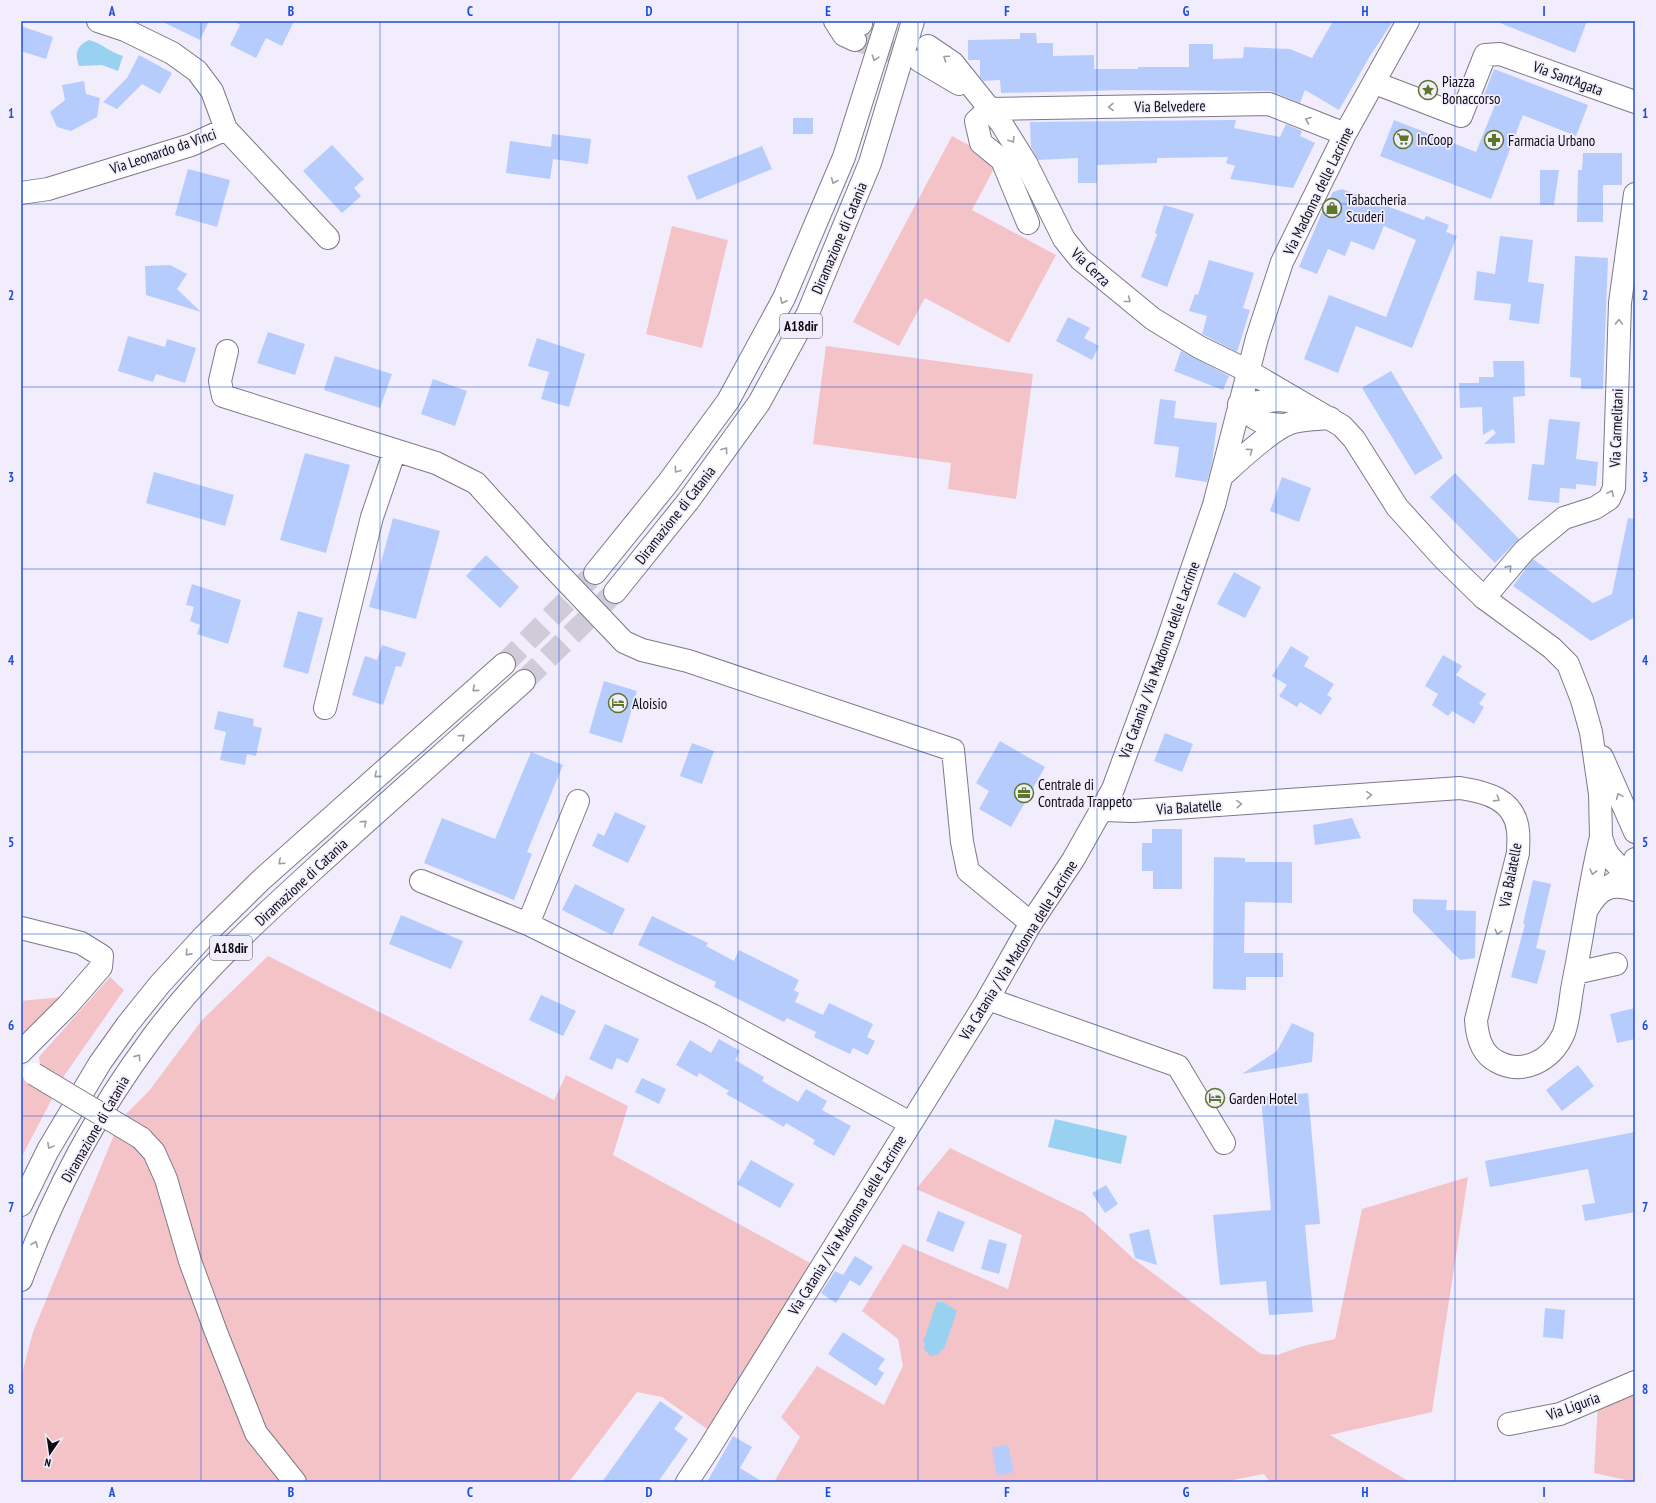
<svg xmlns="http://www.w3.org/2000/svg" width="1656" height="1503" font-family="'PT Sans Narrow',sans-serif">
  <rect width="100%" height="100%" fill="#f2edfd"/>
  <!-- green -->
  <path fill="#f4c3c8" d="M952 136 998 161 972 210 1056 255 1009 343 925 298 899 346 853 322Z
    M672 226 728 240 702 348 646 334Z
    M826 346 1033 374 1016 499 948 489 951 463 813 444Z
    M268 956 554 1100 566 1075 628 1106 613 1155 812 1264 710 1431 662 1397 637 1392 569 1482H304L280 1454 261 1428 219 1330 203 1280 191 1250 170 1180 157 1149 145 1132 137 1145 147 1158 157 1175 162 1197 190 1282 245 1426 259 1449 286 1482H21V1377L33 1332 114 1135 123 1117 149 1091 202 1020Z
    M110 977 124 990 64 1076 21 1158V1076L30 1081 40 1066 39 1057Z
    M62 997 21 1036V1001Z
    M950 1148 1084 1213 1134 1259 1261 1354 1277 1355 1303 1346 1335 1339 1362 1209 1468 1177 1432 1412 1330 1435 1410 1482H1270L1264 1474 1223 1482H774L800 1437 781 1417 817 1366 884 1405 903 1366 898 1339 862 1311 903 1244 1008 1289 1022 1235 916 1189Z
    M1635 1393V1482L1594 1473 1598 1403Z"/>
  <!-- water -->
  <path fill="#98d2f0" d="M89 40C102 43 109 52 123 56L118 71 102 65 79 66C74 54 77 45 89 40Z
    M1055 1119 1127 1136 1121 1164 1048 1147Z
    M937 1302H943L957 1311 944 1349 941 1350 939 1354 931 1356 924 1349 925 1343 923 1342Z"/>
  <!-- building -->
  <path fill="#b6ccfd" d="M161 21H209L200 40Z
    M233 21H294L282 46 266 38 256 58 230 45 240 25Z
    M1333 21H1393L1370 56 1339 110 1305 90 1300 103 1271 91 1125 90 1001 93 1000 80 983 81 980 77V60H968V40L1020 39V33H1036L1037 43H1053V56L1094 55V69H1138V67H1189V44H1213V59L1243 58 1244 47 1290 49 1312 58Z
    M1495 21H1587L1575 53Z
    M21 26 53 37 46 59 21 51Z
    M139 55 172 73 160 94 142 84 117 109 103 102 127 78Z
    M1494 69 1588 105 1576 136 1523 115 1491 199 1380 156 1394 120 1476 152 1497 100 1484 95Z
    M84 81 86 94 100 98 97 117 71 131 57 127 50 112 65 100 62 85Z
    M793 118H813V134H793Z
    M1236 120 1234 128 1280 137 1286 124 1302 131 1300 136 1315 143 1293 188 1230 179 1235 166 1226 163 1228 157 1157 158V163L1097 165V183H1078V158L1038 160 1031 147 1030 122Z
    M552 134 591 139 588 164 553 159 550 179 506 173 510 141 551 147Z
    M332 145 364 179 354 188 361 196 342 213 303 171Z
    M762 146 772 169 697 200 687 176Z
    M1583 153H1622V185H1603V222H1577L1578 170H1582Z
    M188 169 230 180 217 227 175 215Z
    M1540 170H1559L1554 205H1540Z
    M1342 189 1424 220 1426 216 1449 225 1446 232 1457 236 1412 348 1356 326 1338 373 1304 359 1329 295 1386 317 1416 240 1384 226 1374 250 1351 241 1345 256 1328 249 1317 274 1299 267 1323 210 1333 192Z
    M1164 205 1194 214 1167 287 1141 277 1157 234 1155 233Z
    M1500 236 1533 240 1528 282 1544 284 1539 324 1509 320 1511 304 1474 300 1477 271 1495 274Z
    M1575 256 1608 258 1603 389H1581V378L1570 377Z
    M1209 260 1254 273 1243 308 1250 310 1237 352 1202 334 1207 316 1189 311 1195 294 1198 295Z
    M170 265 187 274 177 289 201 312 146 295 145 266Z
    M1068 317 1090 328 1084 338 1099 346 1092 360 1056 341Z
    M268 332 305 344 295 375 257 363Z
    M128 336 165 347 167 339 196 348 185 383 156 374 153 382 118 371Z
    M537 338 585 354 569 407 541 399 549 372 528 366Z
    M1181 351 1229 376 1223 390 1174 371Z
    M335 356 392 374 380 408 324 390Z
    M1493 361H1524L1525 396 1513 397 1515 443 1484 444 1496 433 1493 429 1483 435 1482 407 1460 408 1459 383H1479V377H1494Z
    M1391 371 1443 458 1415 475 1362 388Z
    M433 379 467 391 455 426 421 414Z
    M1160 399 1176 401 1174 418 1217 423 1212 463 1207 482 1175 477 1179 447 1154 444Z
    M1549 419 1580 422 1576 459 1598 462 1596 486 1576 484V489L1560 488 1559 503 1528 500 1532 464 1544 465Z
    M305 453 350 465 326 553 280 540Z
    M154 472 234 495 225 526 146 503Z
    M1455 473 1519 539 1495 563 1430 497Z
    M1282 477 1311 488 1299 522 1270 511Z
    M393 518 440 531 416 619 369 607Z
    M1628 518 1635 519V617L1591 641 1513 586 1533 559 1593 603 1612 594Z
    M486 555 519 587 500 608 466 576Z
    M1234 572 1261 587 1245 618 1217 604Z
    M192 584 241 600 228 644 197 634 200 625 190 621 194 607 186 605Z
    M298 611 323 618 308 674 283 667Z
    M382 645 406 653 401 667 396 666 383 705 352 695 365 656 377 660Z
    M1291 646 1309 657 1304 666 1334 684 1327 695 1332 698 1321 715 1300 702 1297 707 1279 696 1287 685 1272 676Z
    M1443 655 1462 666 1456 675 1486 694 1479 704 1484 707 1474 724 1452 711 1448 716 1432 705 1438 694 1425 686Z
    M604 681 637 691 622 743 589 733Z
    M218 711 254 719 253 726 262 728 256 756 247 754 245 765 220 760 226 732 214 729Z
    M1165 733 1193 744 1182 772 1154 761Z
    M1000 741 1045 767 1011 827 979 809 989 791 976 783Z
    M692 743 714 751 702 784 680 776Z
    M531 752 563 765 527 852 532 854 514 900 424 863 442 818 495 839Z
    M615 812 646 826 628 863 592 846 598 833 604 836Z
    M1352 818 1361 838 1315 845 1313 825Z
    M1152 829H1182V889H1153V871H1142V843H1152Z
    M1214 857 1245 858V862H1292V903L1245 902 1244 953H1283V977H1246V990L1213 989Z
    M1533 880 1551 884 1536 948 1546 951 1537 984 1511 977 1525 924H1523Z
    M575 884 625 909 612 935 562 910Z
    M1413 899 1447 900 1446 910 1476 911 1475 958 1460 960 1413 912Z
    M401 915 463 941 451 969 389 944Z
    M652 916 708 943 706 946 734 961 739 950 799 980 794 990 799 993 795 1002 823 1015 829 1003 873 1024 867 1037 875 1041 868 1055 853 1048 850 1054 814 1037 816 1032 787 1018 784 1022 714 987 716 982 638 945Z
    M541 995 576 1011 563 1036 529 1020Z
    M1635 1008V1039L1617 1043 1610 1014Z
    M1292 1023 1314 1033 1312 1062 1242 1074 1277 1051Z
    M605 1024 639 1039 628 1063 617 1058 612 1070 589 1059Z
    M719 1039 740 1051 735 1060 764 1077 762 1081 798 1102 806 1089 827 1101 822 1110 851 1126 834 1156 813 1144 815 1140 786 1123 784 1127 726 1094 729 1091 699 1073 697 1077 676 1065 690 1040 711 1053Z
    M1578 1065 1594 1086 1562 1111 1546 1090Z
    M642 1078 666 1089 659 1104 635 1092Z
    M1308 1093 1320 1224 1305 1225 1313 1312 1269 1315 1266 1281 1220 1285 1213 1215 1271 1210 1261 1097Z
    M1635 1132V1212L1585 1221 1582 1205 1595 1203 1588 1169 1490 1187 1485 1161Z
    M751 1160 794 1184 780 1208 737 1184Z
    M1106 1185 1118 1204 1105 1213 1092 1193Z
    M938 1211 965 1222 953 1252 926 1241Z
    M1149 1229 1157 1265 1135 1258 1129 1234Z
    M989 1239 1007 1244 999 1274 981 1269Z
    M855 1256 873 1267 860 1286 850 1280 836 1303 821 1293 835 1271 843 1275Z
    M1545 1308 1565 1310 1563 1339 1543 1337Z
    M843 1332 885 1359 878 1369 884 1373 876 1386 828 1354Z
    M660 1401 683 1417 674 1429 688 1439 658 1482H602Z
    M733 1436 752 1447 740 1468 763 1482H707Z
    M1008 1445 1014 1472 997 1476 992 1448Z"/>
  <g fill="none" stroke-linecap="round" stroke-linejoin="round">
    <!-- major-tunnel -->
    <path stroke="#d0cbd9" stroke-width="22" stroke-dasharray="22 11" stroke-linecap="butt" d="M855 40 920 61"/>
    <!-- highway-tunnel -->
    <path stroke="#d0cbd9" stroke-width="22" stroke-dasharray="22 11" stroke-linecap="butt" d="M504 664 595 573
      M524 681 615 592"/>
    <defs>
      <path id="minor" d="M98 21 125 30 172 53 197 71 212 91 226 129 328 238
        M1375 83 1461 116 1485 55 1500 54 1635 102
        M989 109 976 121 981 143 1002 160 1028 223
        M21 193 48 189 191 145 226 129
        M227 351 220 381 223 396 436 463 476 483 541 555 624 642 642 650 688 661 953 750 962 842 968 871 1031 923
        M1484 598 1525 550 1564 518 1595 508 1609 499 1614 488 1620 303 1635 194
        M325 708 372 517 395 450
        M1103 810 1133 811 1460 788C1486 792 1515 799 1518 831 1519 838 1518 846 1518 853L1476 1020C1477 1036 1481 1053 1496 1061 1522 1076 1551 1061 1563 1035 1569 1022 1570 999 1573 984 1583 935 1589 886 1601 837
        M421 881 528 924 712 1015 910 1123
        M1611 885C1622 878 1632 873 1635 859
        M1588 908C1600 887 1612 883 1635 890
        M528 924 578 801
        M21 928 81 943 102 956 101 967 68 1005 21 1052
        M1575 973 1616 964
        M988 999 1178 1066 1224 1143
        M141 1138 154 1152 166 1179 190 1261 216 1332 256 1433 295 1482
        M1509 1424 1560 1414 1635 1382"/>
      <path id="major" d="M835 21 844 35 855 40
        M858 21 861 24
        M928 46 953 63 1001 123 1026 163 1064 239 1080 259 1153 319 1199 347 1248 371 1342 426 1354 439 1397 507 1444 559 1484 598 1552 648 1568 664 1582 700 1591 732 1600 794 1601 837 1605 849 1610 857 1635 884
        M920 61 959 84
        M989 109 1269 104 1345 134
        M1239 404 1279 400 1298 402
        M1239 404C1255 421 1261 424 1284 425
        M1221 477C1236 463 1275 426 1294 422 1305 419 1319 419 1330 418
        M1602 757 1635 832
        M687 1482 708 1450 988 999 1031 923 1073 860 1113 789 1168 639 1214 505 1257 338 1282 262 1345 134 1408 21"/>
      <path id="highway" d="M595 573 667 484 728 401 784 298 844 157 887 21
        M615 592 689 500 759 403 808 313 870 163 913 21
        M21 1205 48 1150 100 1063 127 1025 160 984 204 936 261 880 504 664
        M21 1280C53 1194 96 1113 151 1039 197 976 256 922 313 870 383 806 454 744 524 681"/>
    </defs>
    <!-- minor casing -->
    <use href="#minor" stroke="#7e7987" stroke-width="24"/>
    <!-- major casing -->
    <use href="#major" stroke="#7e7987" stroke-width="24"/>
    <!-- highway casing -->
    <use href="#highway" stroke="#7e7987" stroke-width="24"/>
    <!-- minor -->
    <use href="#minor" stroke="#fff" stroke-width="22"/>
    <!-- major -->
    <use href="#major" stroke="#fff" stroke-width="22"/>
    <!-- highway -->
    <use href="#highway" stroke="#fff" stroke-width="22"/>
    <defs>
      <path id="minor-bridge" d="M34 1074 141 1138"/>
    </defs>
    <!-- minor-bridge casing -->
    <use href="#minor-bridge" stroke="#7e7987" stroke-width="24" stroke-linecap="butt"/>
    <!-- minor-bridge -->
    <use href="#minor-bridge" stroke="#fff" stroke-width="22"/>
  </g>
  <!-- one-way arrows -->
  <defs><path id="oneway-chevron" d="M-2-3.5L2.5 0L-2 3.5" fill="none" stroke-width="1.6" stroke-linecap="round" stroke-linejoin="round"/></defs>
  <g stroke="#9e9d9f">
    <use href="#oneway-chevron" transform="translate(875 58) rotate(107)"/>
    <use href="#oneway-chevron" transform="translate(946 58) rotate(-145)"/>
    <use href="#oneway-chevron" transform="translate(1111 107) rotate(179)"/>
    <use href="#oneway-chevron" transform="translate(1308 120) rotate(-158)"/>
    <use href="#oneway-chevron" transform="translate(1012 140) rotate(58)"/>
    <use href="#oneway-chevron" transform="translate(834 181) rotate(113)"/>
    <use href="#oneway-chevron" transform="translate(1128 300) rotate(38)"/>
    <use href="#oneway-chevron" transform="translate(783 301) rotate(117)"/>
    <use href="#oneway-chevron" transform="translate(1619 322) rotate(-88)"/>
    <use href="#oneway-chevron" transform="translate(725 450) rotate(-54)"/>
    <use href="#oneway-chevron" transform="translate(1250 451) rotate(-37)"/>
    <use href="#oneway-chevron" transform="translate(677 470) rotate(126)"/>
    <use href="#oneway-chevron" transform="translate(1611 493) rotate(-64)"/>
    <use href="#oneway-chevron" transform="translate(1509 568) rotate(-48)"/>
    <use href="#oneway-chevron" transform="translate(475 689) rotate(139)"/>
    <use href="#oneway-chevron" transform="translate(462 737) rotate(-42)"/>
    <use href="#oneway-chevron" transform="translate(377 775) rotate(139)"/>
    <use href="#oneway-chevron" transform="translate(1369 795) rotate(-4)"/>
    <use href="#oneway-chevron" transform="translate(1619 796) rotate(-114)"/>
    <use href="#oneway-chevron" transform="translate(1497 799) rotate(32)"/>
    <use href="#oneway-chevron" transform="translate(1239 804) rotate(-4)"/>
    <use href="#oneway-chevron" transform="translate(364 823) rotate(-42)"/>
    <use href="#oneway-chevron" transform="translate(281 862) rotate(138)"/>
    <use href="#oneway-chevron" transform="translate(1593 872) rotate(103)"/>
    <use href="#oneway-chevron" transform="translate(1498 932) rotate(104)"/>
    <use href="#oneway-chevron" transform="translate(188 953) rotate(132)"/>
    <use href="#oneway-chevron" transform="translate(138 1057) rotate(-55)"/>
    <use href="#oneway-chevron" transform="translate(50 1146) rotate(118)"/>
    <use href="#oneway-chevron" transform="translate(35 1244) rotate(-67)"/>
  </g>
  <!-- grid -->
  <path fill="none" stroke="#1d4ed8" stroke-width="1" stroke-opacity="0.55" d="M201 21V1482M380 21V1482M559 21V1482M738 21V1482M918 21V1482M1097 21V1482M1276 21V1482M1455 21V1482M21 204H1635M21 387H1635M21 569H1635M21 752H1635M21 934H1635M21 1116H1635M21 1299H1635"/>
  <!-- icons -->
  <defs>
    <symbol id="sight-ring" viewBox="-11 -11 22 22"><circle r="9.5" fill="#f2edfd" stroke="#5c772a" stroke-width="1.5"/><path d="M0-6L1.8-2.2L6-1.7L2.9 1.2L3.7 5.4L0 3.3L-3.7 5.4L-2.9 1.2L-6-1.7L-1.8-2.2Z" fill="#5c772a"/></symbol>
    <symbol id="supermarket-ring" viewBox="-11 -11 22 22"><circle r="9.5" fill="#f2edfd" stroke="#5c772a" stroke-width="1.5"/><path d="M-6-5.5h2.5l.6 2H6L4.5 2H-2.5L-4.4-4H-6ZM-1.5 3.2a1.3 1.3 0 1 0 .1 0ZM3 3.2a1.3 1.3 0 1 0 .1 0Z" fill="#5c772a"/></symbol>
    <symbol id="pharmacy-ring" viewBox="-11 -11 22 22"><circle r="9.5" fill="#f2edfd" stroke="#5c772a" stroke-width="1.5"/><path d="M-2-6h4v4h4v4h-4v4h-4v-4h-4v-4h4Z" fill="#5c772a"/></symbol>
    <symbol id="shop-ring" viewBox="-11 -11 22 22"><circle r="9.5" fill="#f2edfd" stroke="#5c772a" stroke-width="1.5"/><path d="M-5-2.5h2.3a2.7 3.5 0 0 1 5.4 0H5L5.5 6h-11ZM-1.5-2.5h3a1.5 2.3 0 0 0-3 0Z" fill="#5c772a"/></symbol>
    <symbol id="hotel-ring" viewBox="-11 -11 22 22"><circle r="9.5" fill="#f2edfd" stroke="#5c772a" stroke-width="1.5"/><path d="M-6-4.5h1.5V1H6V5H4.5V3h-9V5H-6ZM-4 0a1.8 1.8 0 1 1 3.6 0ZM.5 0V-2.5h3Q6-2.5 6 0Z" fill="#5c772a"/></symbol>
    <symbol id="office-ring" viewBox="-11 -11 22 22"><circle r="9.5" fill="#f2edfd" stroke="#5c772a" stroke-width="1.5"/><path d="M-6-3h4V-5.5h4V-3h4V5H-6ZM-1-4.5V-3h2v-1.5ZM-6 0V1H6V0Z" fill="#5c772a"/></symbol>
  </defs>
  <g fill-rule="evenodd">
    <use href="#sight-ring" x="1417" y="79" width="22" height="22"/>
    <use href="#supermarket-ring" x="1392" y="128" width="22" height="22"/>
    <use href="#pharmacy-ring" x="1483" y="129" width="22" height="22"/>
    <use href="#shop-ring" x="1321" y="197" width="22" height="22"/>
    <use href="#hotel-ring" x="607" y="692" width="22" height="22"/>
    <use href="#office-ring" x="1013" y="782" width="22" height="22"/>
    <use href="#hotel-ring" x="1204" y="1087" width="22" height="22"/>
  </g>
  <g text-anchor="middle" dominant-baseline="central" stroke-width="3.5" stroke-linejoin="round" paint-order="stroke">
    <!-- shield labels -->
    <g fill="#f2edfd" stroke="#514f57" stroke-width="1">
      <rect x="780" y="314" width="42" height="24" rx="3"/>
      <rect x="210" y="936" width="42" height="24" rx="3"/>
    </g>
    <g font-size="14" font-weight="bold" fill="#0c0b10">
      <text x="801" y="326">A18dir</text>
      <text x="231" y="948">A18dir</text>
    </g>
    <!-- street labels -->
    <g font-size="15" fill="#0c0b10" stroke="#f2edfd">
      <text transform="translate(1568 78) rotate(20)">Via Sant'Agata</text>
      <text transform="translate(1170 106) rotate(-1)">Via Belvedere</text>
      <text transform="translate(163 151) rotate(-19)">Via Leonardo da Vinci</text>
      <text transform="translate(1318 191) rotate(-64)">Via Madonna delle Lacrime</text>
      <text transform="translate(839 238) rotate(-67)">Diramazione di Catania</text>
      <text transform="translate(1091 267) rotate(44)">Via Cerza</text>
      <text transform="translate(1616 428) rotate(-88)">Via Carmelitani</text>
      <text transform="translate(675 515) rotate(-52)">Diramazione di Catania</text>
      <text transform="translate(1159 660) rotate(-70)">Via Catania / Via Madonna delle Lacrime</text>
      <text transform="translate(1189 807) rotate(-4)">Via Balatelle</text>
      <text transform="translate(1510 875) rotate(-79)">Via Balatelle</text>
      <text transform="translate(301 882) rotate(-43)">Diramazione di Catania</text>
      <text transform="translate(1018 950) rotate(-58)">Via Catania / Via Madonna delle Lacrime</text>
      <text transform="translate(95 1129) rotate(-60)">Diramazione di Catania</text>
      <text transform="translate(847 1225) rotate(-58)">Via Catania / Via Madonna delle Lacrime</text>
      <text transform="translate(1573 1406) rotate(-20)">Via Liguria</text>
    </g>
    <!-- poi labels -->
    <g font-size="15" fill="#0c0b10" stroke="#f2edfd" text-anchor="start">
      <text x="1442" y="81">Piazza<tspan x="1442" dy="17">Bonaccorso</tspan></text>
      <text x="1417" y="139">InCoop</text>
      <text x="1508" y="140">Farmacia Urbano</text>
      <text x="1346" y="199">Tabaccheria<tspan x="1346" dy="17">Scuderi</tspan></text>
      <text x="632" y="703">Aloisio</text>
      <text x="1038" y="784">Centrale di<tspan x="1038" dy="17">Contrada Trappeto</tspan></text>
      <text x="1229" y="1098">Garden Hotel</text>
    </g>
  </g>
  <!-- border -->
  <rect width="1656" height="1503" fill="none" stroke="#f2edfd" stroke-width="44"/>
  <!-- north arrow -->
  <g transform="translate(50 1453) rotate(193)" stroke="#f2edfd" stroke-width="3" paint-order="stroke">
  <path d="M0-3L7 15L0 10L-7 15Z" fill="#0c0b10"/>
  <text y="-6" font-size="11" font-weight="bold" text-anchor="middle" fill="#0c0b10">N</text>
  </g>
  <rect x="22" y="22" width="1612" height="1459" fill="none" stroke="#1d4ed8" stroke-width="1.5"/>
  <g font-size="13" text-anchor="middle" font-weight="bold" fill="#1d4ed8">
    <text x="112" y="16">A</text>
    <text x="291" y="16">B</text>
    <text x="470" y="16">C</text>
    <text x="649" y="16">D</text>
    <text x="828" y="16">E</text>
    <text x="1007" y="16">F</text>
    <text x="1186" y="16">G</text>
    <text x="1365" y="16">H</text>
    <text x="1544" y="16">I</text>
    <text x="11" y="118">1</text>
    <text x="1645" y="118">1</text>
    <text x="11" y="300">2</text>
    <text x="1645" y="300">2</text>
    <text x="11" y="482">3</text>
    <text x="1645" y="482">3</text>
    <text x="11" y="665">4</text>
    <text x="1645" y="665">4</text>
    <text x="11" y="847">5</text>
    <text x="1645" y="847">5</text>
    <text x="11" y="1030">6</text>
    <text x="1645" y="1030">6</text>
    <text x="11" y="1212">7</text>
    <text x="1645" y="1212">7</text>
    <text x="11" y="1394">8</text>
    <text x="1645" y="1394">8</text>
    <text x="112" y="1497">A</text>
    <text x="291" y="1497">B</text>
    <text x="470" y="1497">C</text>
    <text x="649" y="1497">D</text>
    <text x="828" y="1497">E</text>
    <text x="1007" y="1497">F</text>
    <text x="1186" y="1497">G</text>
    <text x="1365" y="1497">H</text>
    <text x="1544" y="1497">I</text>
  </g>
</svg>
